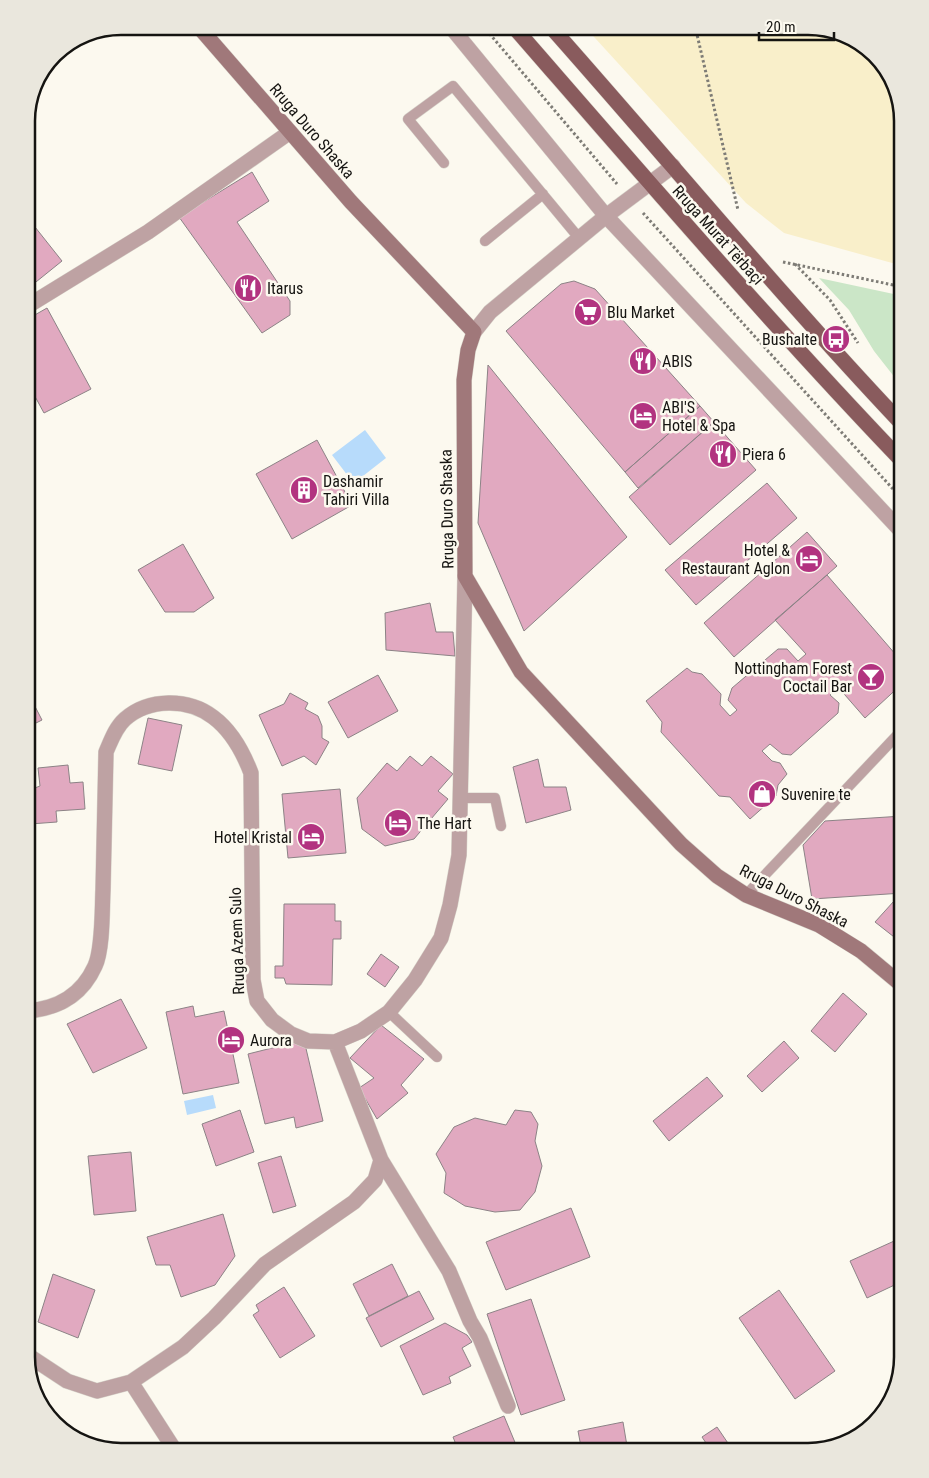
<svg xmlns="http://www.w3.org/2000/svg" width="929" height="1478" font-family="'Roboto Condensed',sans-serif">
  <rect width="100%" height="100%" fill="#fcf9ef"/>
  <!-- green -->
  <path fill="#cbe6c7" d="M819 278 903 296V388L874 351 849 310Z"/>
  <!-- sand -->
  <path fill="#f9efca" d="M584 26H815L861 42 893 79 903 121V266L784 233 746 203Z"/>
  <!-- water -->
  <path fill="#b7dbfb" d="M365 430 386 458 363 476H348L332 455Z
    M213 1095 216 1108 187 1115 184 1101Z"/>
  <!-- building -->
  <path fill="#e1a9c0" stroke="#8c8386" d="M252 172 269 201 237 222 290 301V315L262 333 179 217Z
    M35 227 62 261 26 290V234Z
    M574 281 595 289 700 406 625 472 506 331 561 284Z
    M47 308 91 389 44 413 26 380V320Z
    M488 365 627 537 524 631 478 523Z
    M700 406 714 422 638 488 625 472Z
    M714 422 756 470 670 545 629 497Z
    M317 440 352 505 292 539 256 474Z
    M767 483 797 518 696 605 665 570Z
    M807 532 837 566 734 657 704 623Z
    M183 544 214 598 194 612H165L138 570Z
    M827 575 903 663V683L865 718 838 687 830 695 839 703 838 713 791 755 782 754 770 744 762 751 772 761 780 763 787 774 778 785 776 796 750 819 730 797 719 796 661 732 662 722 646 701 687 668 692 672 702 674 721 694 720 705 730 716 737 710 728 700 732 688 778 649H787L798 661 806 654 775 620Z
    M430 603 436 632H453L455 656 386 650 385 613Z
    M378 675 398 711 348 738 328 702Z
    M26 689 42 720 26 728Z
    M290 693 308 703 305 709 318 716 322 726V738L329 742 316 765 304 756 282 766 259 715 284 704Z
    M148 718 182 725 172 771 138 764Z
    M410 756 422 766 431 756 453 774 438 791 448 799 414 839 385 846 362 829 357 798 387 763 397 771Z
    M538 759 544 787H566L571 810 526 823 513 767Z
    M68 765 70 783 83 782 85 809 56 811 57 822 30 824 27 791 40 786 38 768Z
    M340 789 346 853 288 858 282 794Z
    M903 816V893L812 899 803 845 825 821Z
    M903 900V944L875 922 894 901Z
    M284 904H335V921H341V939H333L332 985 286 984 284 978H275V966H283Z
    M26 934 33 953 26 955Z
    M381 954 399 967 385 987 367 974Z
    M843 993 867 1014 835 1052 811 1031Z
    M121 999 147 1048 93 1073 67 1024Z
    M193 1006 195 1017 224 1011 239 1083 183 1094 166 1012Z
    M381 1025 424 1059 401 1085 408 1093 377 1119 359 1088 374 1078 350 1058Z
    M304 1040 323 1121 296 1128 294 1117 265 1124 248 1054Z
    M784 1041 799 1058 762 1092 747 1076Z
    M707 1077 723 1096 669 1141 653 1121Z
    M240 1110 254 1152 216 1166 202 1124Z
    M515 1110 531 1112 538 1124 535 1141 542 1166 535 1192 520 1210 495 1212 465 1206 444 1193 446 1173 436 1154 454 1127 475 1118 506 1125Z
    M131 1152 136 1211 94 1215 88 1156Z
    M281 1156 296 1206 273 1213 258 1163Z
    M26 1207 33 1210 26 1229Z
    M571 1208 590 1257 506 1290 486 1242Z
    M223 1214 235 1256 215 1285 181 1297 170 1265H156L147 1237Z
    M903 1237V1281L867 1298 850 1261Z
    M392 1264 408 1296 369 1316 353 1284Z
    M53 1274 95 1290 78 1338 38 1322Z
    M284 1287 315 1336 280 1358 253 1315 259 1311 256 1305Z
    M779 1290 835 1371 795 1399 739 1318Z
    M419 1291 434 1319 381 1347 366 1318Z
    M531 1299 565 1400 521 1415 487 1314Z
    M445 1323 467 1335 472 1342 462 1348 471 1366 449 1377 451 1383 423 1395 400 1346Z
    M504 1416 519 1452H459L453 1437Z
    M623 1422 628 1452H582L578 1431Z
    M717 1427 734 1452H712L702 1437Z"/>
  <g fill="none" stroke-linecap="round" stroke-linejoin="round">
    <defs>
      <path id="service" d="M444 163 408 119 453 86 579 238
        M485 241 543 194
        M460 798H495L501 826
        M746 895 903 729
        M389 1012 437 1057"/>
      <path id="pedestrian" d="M450 26 606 216 903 533"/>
      <path id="minor" d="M26 307 148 232 290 132
        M474 332 490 312 606 216 673 166
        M26 1011C58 1009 82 995 95 966 103 949 102 909 103 890 104 844 105 798 106 752 111 741 115 728 125 719 149 698 188 698 213 717 232 731 243 752 251 773L253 980 257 1001 272 1020 291 1034 308 1041 335 1042 361 1031 389 1012 415 980 441 938 450 905 459 855 465 576
        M381 1160 449 1271 470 1321 480 1338 508 1406
        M26 1354 67 1381 97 1391 131 1382 183 1347 214 1318 265 1264 354 1202 375 1180 381 1160 335 1042
        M131 1382 176 1452"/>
      <path id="secondary" d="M198 26 351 202 474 332 468 350 464 380 465 576 521 672 681 844 717 876 746 895 819 925 861 951 903 986"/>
      <path id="primary" d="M513 26C641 173 768 321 903 462
        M550 26C668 159 781 296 903 425"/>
    </defs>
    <!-- service casing -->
    <use href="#service" stroke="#d7d4cb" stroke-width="11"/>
    <!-- pedestrian casing -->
    <use href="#pedestrian" stroke="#d7d4cb" stroke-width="16"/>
    <!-- minor casing -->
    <use href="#minor" stroke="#d7d4cb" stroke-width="16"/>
    <!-- secondary casing -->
    <use href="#secondary" stroke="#d7d4cb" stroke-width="16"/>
    <!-- primary casing -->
    <use href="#primary" stroke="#d7d4cb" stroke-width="16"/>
    <!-- path -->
    <path stroke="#7e7c76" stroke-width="3" stroke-dasharray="2.5 2.5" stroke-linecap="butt" d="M483 26 617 184
      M695 26 738 210
      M643 213 902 499
      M783 262 903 287
      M795 264 830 300 858 343"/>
    <!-- service -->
    <use href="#service" stroke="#bea2a3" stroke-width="10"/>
    <!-- pedestrian -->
    <use href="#pedestrian" stroke="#bea2a3" stroke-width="15"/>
    <!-- minor -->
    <use href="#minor" stroke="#bea2a3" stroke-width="15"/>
    <!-- secondary -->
    <use href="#secondary" stroke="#a0787a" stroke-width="15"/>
    <!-- primary -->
    <use href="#primary" stroke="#895b5d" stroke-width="15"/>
  </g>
  <!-- icons -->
  <defs>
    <symbol id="restaurant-disc" viewBox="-11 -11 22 22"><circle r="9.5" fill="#b23380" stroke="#fcf9ef"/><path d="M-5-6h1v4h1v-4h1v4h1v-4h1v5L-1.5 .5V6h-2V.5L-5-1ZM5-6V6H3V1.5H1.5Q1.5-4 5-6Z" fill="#fff"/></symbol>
    <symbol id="supermarket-disc" viewBox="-11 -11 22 22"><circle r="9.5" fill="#b23380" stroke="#fcf9ef"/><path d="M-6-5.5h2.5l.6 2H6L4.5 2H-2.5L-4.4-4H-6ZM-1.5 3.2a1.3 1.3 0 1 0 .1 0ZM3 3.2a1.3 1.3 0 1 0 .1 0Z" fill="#fff"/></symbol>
    <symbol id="bus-disc" viewBox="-11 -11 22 22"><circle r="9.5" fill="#b23380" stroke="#fcf9ef"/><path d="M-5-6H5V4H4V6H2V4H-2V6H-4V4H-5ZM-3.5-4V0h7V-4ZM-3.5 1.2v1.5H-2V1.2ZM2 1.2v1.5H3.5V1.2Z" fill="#fff"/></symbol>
    <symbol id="hotel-disc" viewBox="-11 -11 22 22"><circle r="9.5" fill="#b23380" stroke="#fcf9ef"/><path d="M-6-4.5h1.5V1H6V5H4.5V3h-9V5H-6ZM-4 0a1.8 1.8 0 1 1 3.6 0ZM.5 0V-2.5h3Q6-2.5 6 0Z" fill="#fff"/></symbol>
    <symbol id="building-disc" viewBox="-11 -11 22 22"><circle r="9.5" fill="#b23380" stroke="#fcf9ef"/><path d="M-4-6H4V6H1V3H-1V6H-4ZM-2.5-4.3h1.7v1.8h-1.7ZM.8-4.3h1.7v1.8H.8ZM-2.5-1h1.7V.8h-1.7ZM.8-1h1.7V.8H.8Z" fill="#fff"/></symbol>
    <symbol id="bar-disc" viewBox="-11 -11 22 22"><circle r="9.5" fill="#b23380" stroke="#fcf9ef"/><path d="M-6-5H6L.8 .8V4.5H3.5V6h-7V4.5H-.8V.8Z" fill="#fff"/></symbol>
    <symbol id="shop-disc" viewBox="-11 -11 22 22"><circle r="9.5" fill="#b23380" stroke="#fcf9ef"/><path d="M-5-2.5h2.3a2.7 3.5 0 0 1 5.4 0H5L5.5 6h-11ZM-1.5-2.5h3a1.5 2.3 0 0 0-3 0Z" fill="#fff"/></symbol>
  </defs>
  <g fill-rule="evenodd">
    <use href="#restaurant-disc" x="232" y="272" width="32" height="32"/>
    <use href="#supermarket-disc" x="572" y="296" width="32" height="32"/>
    <use href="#bus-disc" x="820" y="323" width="32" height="32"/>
    <use href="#restaurant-disc" x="627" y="345" width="32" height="32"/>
    <use href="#hotel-disc" x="627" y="400" width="32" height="32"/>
    <use href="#restaurant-disc" x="707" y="438" width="32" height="32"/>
    <use href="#building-disc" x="288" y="474" width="32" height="32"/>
    <use href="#hotel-disc" x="793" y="543" width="32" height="32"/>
    <use href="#bar-disc" x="855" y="661" width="32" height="32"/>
    <use href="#shop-disc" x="746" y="778" width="32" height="32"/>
    <use href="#hotel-disc" x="382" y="807" width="32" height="32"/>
    <use href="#hotel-disc" x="295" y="821" width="32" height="32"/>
    <use href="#hotel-disc" x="215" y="1024" width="32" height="32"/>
  </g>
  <g text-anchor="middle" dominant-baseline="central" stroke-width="5" stroke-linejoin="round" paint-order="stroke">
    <!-- street labels -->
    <g font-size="16" fill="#151411" stroke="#fcf9ef">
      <text transform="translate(312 131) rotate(49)">Rruga Duro Shaska</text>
      <text transform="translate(718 235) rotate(48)">Rruga Murat Tërbaçi</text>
      <text transform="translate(447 509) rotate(-91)">Rruga Duro Shaska</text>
      <text transform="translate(794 896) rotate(27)">Rruga Duro Shaska</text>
      <text transform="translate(237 941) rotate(-92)">Rruga Azem Sulo</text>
    </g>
    <!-- poi labels -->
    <g font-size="16" fill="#151411" stroke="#fcf9ef" text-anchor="start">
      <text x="267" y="288">Itarus</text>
      <text x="607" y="312">Blu Market</text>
      <text x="817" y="339" text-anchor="end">Bushalte</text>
      <text x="662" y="361">ABIS</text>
      <text x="662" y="407">ABI'S<tspan x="662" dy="18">Hotel &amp; Spa</tspan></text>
      <text x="742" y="454">Piera 6</text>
      <text x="323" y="481">Dashamir<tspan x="323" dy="18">Tahiri Villa</tspan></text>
      <text x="790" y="550" text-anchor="end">Hotel &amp;<tspan x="790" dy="18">Restaurant Aglon</tspan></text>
      <text x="852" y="668" text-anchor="end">Nottingham Forest<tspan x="852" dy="18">Coctail Bar</tspan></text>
      <text x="781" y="794">Suvenire te</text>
      <text x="417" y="823">The Hart</text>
      <text x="292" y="837" text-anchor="end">Hotel Kristal</text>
      <text x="250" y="1040">Aurora</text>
    </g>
  </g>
  <!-- crop -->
  <path d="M0 0H929V1478H0ZM121 35H808A86 86 0 0 1 894 121V1357A86 86 0 0 1 808 1443H121A86 86 0 0 1 35 1357V121A86 86 0 0 1 121 35Z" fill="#eae7dd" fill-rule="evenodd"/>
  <path fill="none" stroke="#151411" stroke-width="2.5" d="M121 35H808A86 86 0 0 1 894 121V1357A86 86 0 0 1 808 1443H121A86 86 0 0 1 35 1357V121A86 86 0 0 1 121 35Z"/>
  <!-- scale -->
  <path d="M759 32v8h75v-8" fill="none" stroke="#151411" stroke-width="2.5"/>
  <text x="766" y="32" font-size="15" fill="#151411" stroke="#fcf9ef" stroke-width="4" paint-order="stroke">20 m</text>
</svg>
